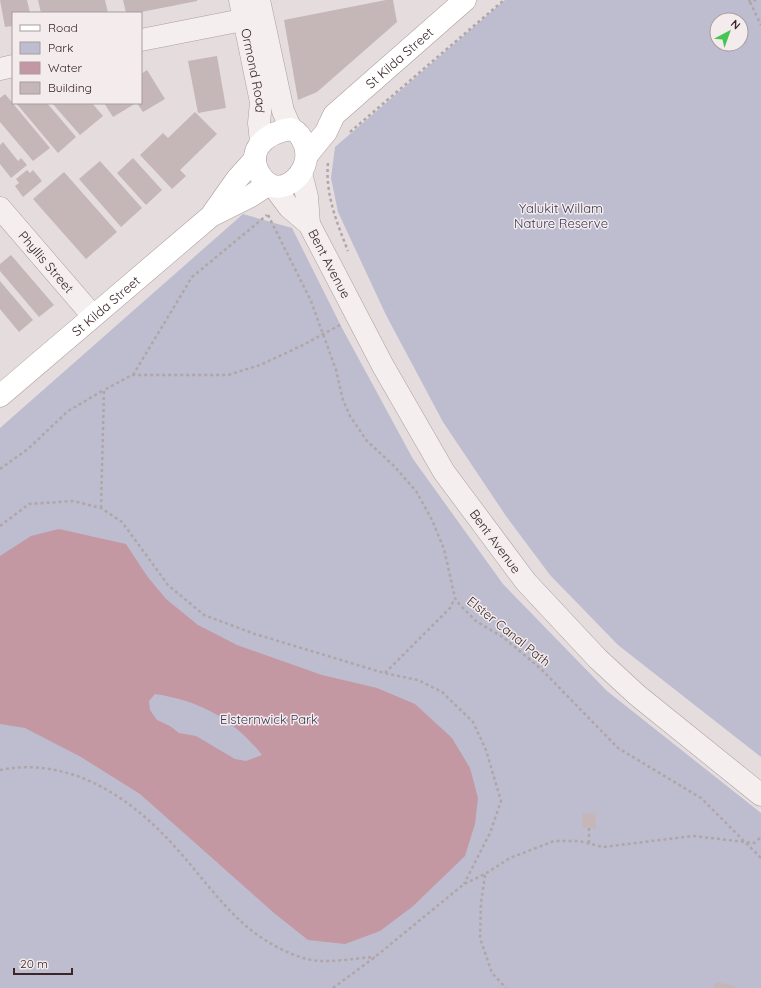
<svg xmlns="http://www.w3.org/2000/svg" width="761" height="988" font-family="Quicksand,sans-serif">
  <rect width="100%" height="100%" fill="#e5dcdd"/>
  <!-- green -->
  <path fill="#bdbdcf" fill-rule="evenodd" d="M505 0H761V757L618 645 550 575 506 516 443 422 386 315 338 212 331 178 335 147ZM717 20H741V44H717Z
    M243 214 292 228 342 328 413 459 503 584 607 691 761 813V988H0V428Z"/>
  <!-- water -->
  <path fill="#c498a2" fill-rule="evenodd" d="M59 529 126 544 147 576 166 599 198 625 237 645 322 675 377 688 415 704 452 738 470 768 478 798 475 824 465 856 412 907 380 931 345 944 308 940 274 913 140 794 81 757 25 728 0 724V556L31 536ZM155 694C201 701 233 719 262 755L246 761 235 759 196 736 179 733 170 726 157 720 150 710 149 701Z"/>
  <!-- building -->
  <path fill="#c5b6b8" d="M0 0H27L30 13H13V26L5 27Z
    M38 0H105L108 13H41Z
    M123 0H197V1L136 13H126Z
    M386 0H393L397 22 317 92 298 100 284 20Z
    M217 56 226 108 198 113 188 61Z
    M147 70 165 99 143 112 137 103H141V74Z
    M5 94 50 148 33 161 0 122V98Z
    M16 103H47L76 137 58 153Z
    M52 103H92L103 116 80 135Z
    M104 103H136L113 117Z
    M195 112 217 134 180 170 186 176 172 189 140 155 163 133 168 138Z
    M3 142 18 161 21 158 27 165 11 178 0 164V145Z
    M133 158 162 190 146 205 117 173Z
    M100 161 142 208 121 227 79 179Z
    M27 170 30 173 33 170 42 181 23 197 15 186 19 183 16 179Z
    M64 172 117 232 86 259 33 199Z
    M11 255 54 305 39 317 0 271V264Z
    M0 281 33 320 19 332 0 309Z
    M595 813 596 829 583 828 582 814Z
    M716 982 735 986 734 988H713Z"/>
  <g fill="none" stroke-linecap="round" stroke-linejoin="round">
    <defs>
      <g id="minor">
        <path id="s1" d="M240 0 261 102 259 123 261 142"/>
        <path d="M259 0 283 111 291 129"/>
        <path d="M141 40 257 17"/>
        <path d="M0 69 13 66"/>
        <path d="M301 173 307 197 309 224"/>
        <path id="s2" d="M274 187 289 207 309 224 383 366 444 472 526 582 598 659 637 695 761 795"/>
        <path id="s3" d="M0 208 93 316"/>
      </g>
      <g id="major">
        <path d="M291 129C296 130 299 134 302 139 319 168 282 201 264 180 242 154 263 133 291 129Z"/>
        <path id="s4" d="M308 154 326 132 334 115 465 0"/>
        <path d="M213 213 237 179 255 159"/>
        <path id="s5" d="M0 396 211 216 249 197 269 184"/>
      </g>
    </defs>
    <!-- minor casing -->
    <use href="#minor" stroke="#ab9e9f" stroke-width="23"/>
    <!-- major casing -->
    <use href="#major" stroke="#b09c9f" stroke-width="23"/>
    <!-- path -->
    <path stroke="#b1a6a7" stroke-width="2.5" stroke-dasharray="3 3" stroke-linecap="butt" d="M749 0 750 2 756 0
      M750 2 761 25
      M350 132 504 0
      M328 163C325 194 337 223 348 251
      M268 215 311 301 336 370 343 400 350 416 367 441 394 466 416 491 432 520 444 549 455 598 460 605 476 621 504 638 541 669 618 748 701 798 761 858
      M133 375 192 277 267 215
      M0 469 28 449 68 411 104 390
      M101 508 104 390 132 375H228L260 365 301 346 340 325
      M0 526 29 504 73 501 101 508 122 522 168 585 204 615 255 634 384 673 418 680 442 692 473 722 486 750 501 801 490 833 464 884
      M385 673 450 608 455 598
      M0 770C71 756 132 798 177 849 217 894 242 938 303 958 326 965 351 958 375 957
      M589 828V844
      M485 875 481 903 480 938 492 973 506 988
      M333 988 375 957 464 884 485 874 510 858 554 841H579L603 847 693 836 754 843 761 837"/>
    <!-- minor -->
    <use href="#minor" stroke="#f4eeef" stroke-width="22"/>
    <!-- major -->
    <use href="#major" stroke="#fff" stroke-width="22"/>
  </g>
  <g text-anchor="middle" dominant-baseline="central" stroke-width="3" stroke-linejoin="round" paint-order="stroke">
    <!-- street labels -->
    <g font-size="13" fill="#3a2628" stroke="#f3ebec">
      <text stroke="none"><textPath href="#s4" startOffset="134">St Kilda Street</textPath></text>
      <text stroke="none"><textPath href="#s1" startOffset="72">Ormond Road</textPath></text>
      <text stroke="none"><textPath href="#s3" startOffset="71">Phyllis Street</textPath></text>
      <text stroke="none"><textPath href="#s2" startOffset="96">Bent Avenue</textPath></text>
      <text stroke="none"><textPath href="#s5" startOffset="139">St Kilda Street</textPath></text>
      <text stroke="none"><textPath href="#s2" startOffset="420">Bent Avenue</textPath></text>
      <text transform="translate(509 631) rotate(39)">Elster Canal Path</text>
    </g>
    <!-- park labels -->
    <g font-size="13" fill="#373555" stroke="#f3ebec">
      <text x="561" y="208">Yalukit Willam<tspan x="561" dy="15">Nature Reserve</tspan></text>
      <text x="269" y="719">Elsternwick Park</text>
    </g>
  </g>
  <!-- legend -->
  <rect x="12" y="12" width="130" height="92" fill="#f3ebec" stroke="#a99c9e"/>
  <rect x="20" y="25" width="20" height="6" fill="#ffffff" stroke="#a99c9e"/>
  <text x="48" y="32" font-size="12" fill="#3a2628">Road</text>
  <rect x="20" y="42" width="20" height="12" fill="#bdbdcf" stroke="#a99c9e"/>
  <text x="48" y="52" font-size="12" fill="#3a2628">Park</text>
  <rect x="20" y="62" width="20" height="12" fill="#c498a2" stroke="#a99c9e"/>
  <text x="48" y="72" font-size="12" fill="#3a2628">Water</text>
  <rect x="20" y="82" width="20" height="12" fill="#c5b6b8" stroke="#a99c9e"/>
  <text x="48" y="92" font-size="12" fill="#3a2628">Building</text>
  <!-- north arrow -->
  <g transform="translate(729 32) rotate(41)"><circle r="19" fill="#f3ebec" stroke="#a99c9e"/>
  <path d="M0-3L7 15L0 10L-7 15Z" fill="#45c654"/>
  <text y="-6" font-size="11" font-weight="bold" text-anchor="middle" fill="#3a2628">N</text>
  </g>
  <!-- scale -->
  <path d="M14 968v6h58v-6" fill="none" stroke="#3a2628" stroke-width="2"/>
  <text x="20" y="968" font-size="12" fill="#3a2628" stroke="#f3ebec" stroke-width="3" paint-order="stroke">20 m</text>
</svg>
